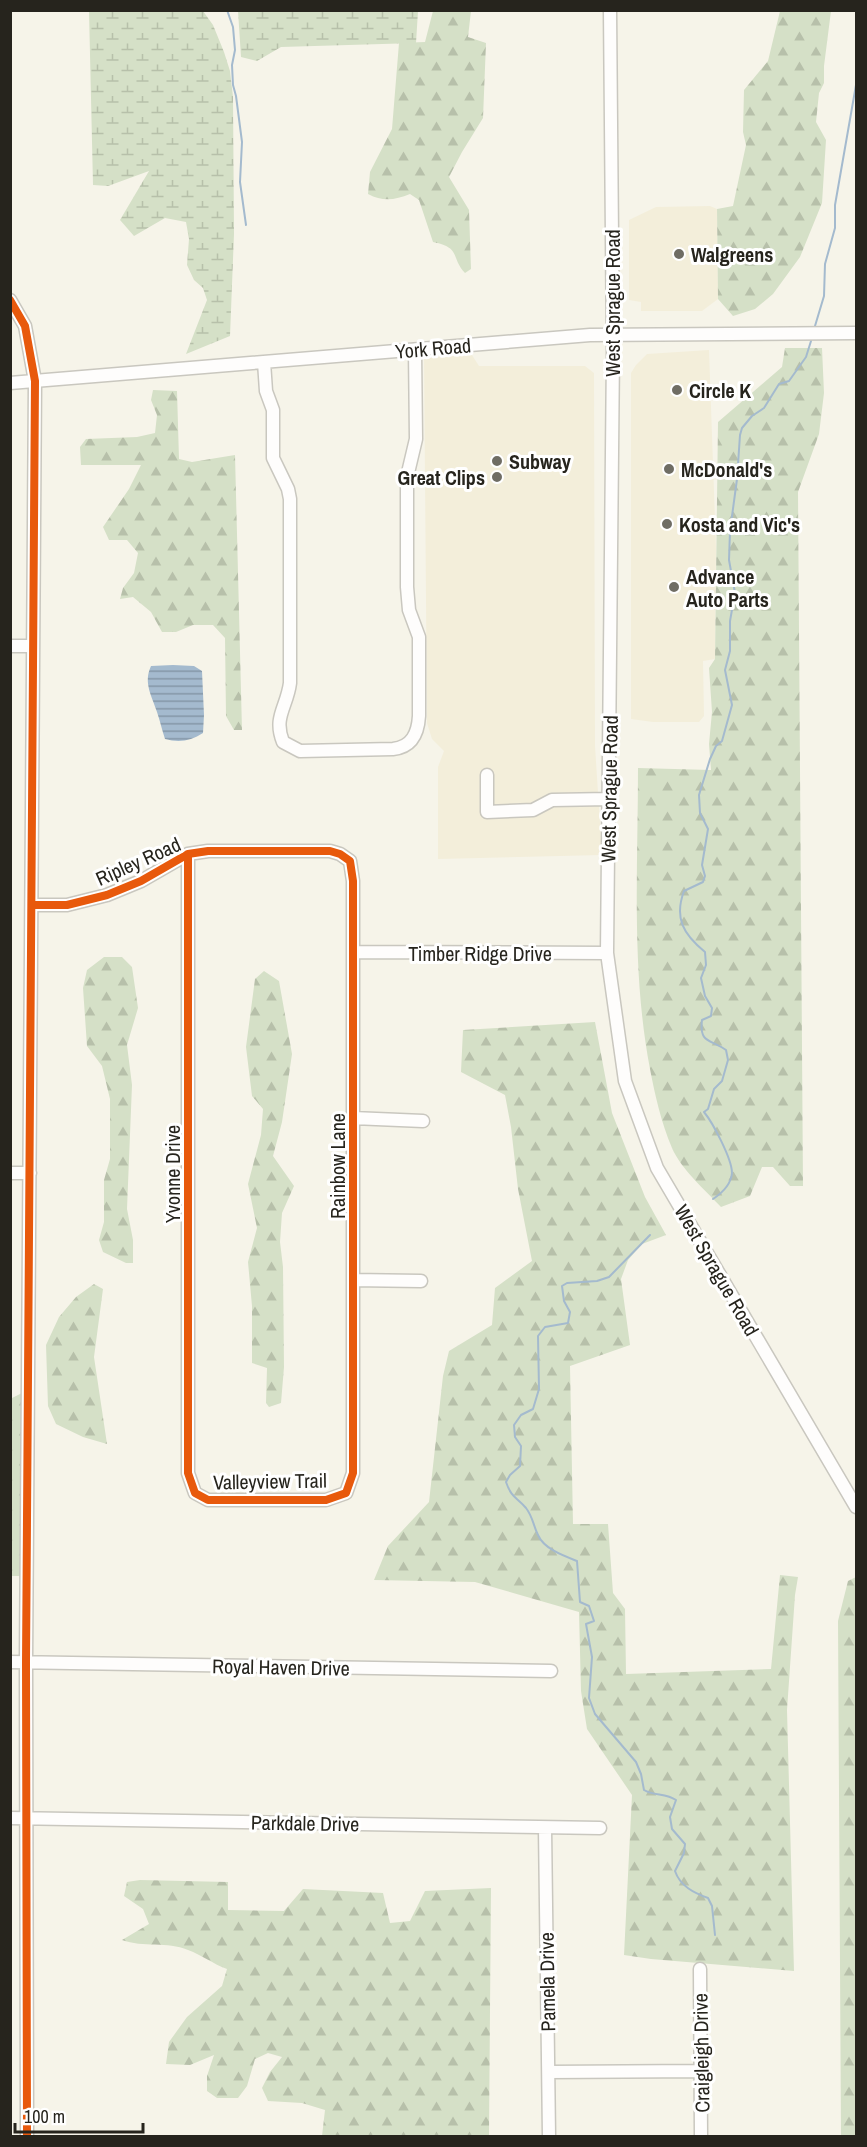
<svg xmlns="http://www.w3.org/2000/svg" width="867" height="2147" font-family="'Archivo Narrow',sans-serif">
  <defs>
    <pattern id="forest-firs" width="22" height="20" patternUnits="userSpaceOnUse" patternTransform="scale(1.5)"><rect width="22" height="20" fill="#d5e0c7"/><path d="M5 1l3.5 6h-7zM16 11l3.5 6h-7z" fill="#b7c0aa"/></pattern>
    <pattern id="wetland-marsh" width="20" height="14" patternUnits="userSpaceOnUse" patternTransform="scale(1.5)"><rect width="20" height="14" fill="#d5e0c7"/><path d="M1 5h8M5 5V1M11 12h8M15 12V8" fill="none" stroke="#b7c0aa"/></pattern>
    <pattern id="water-rules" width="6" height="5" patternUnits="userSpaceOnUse" patternTransform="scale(1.5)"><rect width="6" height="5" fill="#a4bace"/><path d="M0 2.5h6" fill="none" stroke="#8597a7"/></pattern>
  </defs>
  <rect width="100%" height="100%" fill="#f6f4e9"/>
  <!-- built -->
  <path fill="#f3eeda" d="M710 206 717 209 718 299 702 311H641V302L629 300V220L656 207Z
    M709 350 716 549 715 659 703 661 704 716 699 722H653L631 719V373L636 365 647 354Z
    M470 352 479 366H585L594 373 595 746 602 855 438 859V767L444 751 432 739 427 723 424 354Z"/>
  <!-- forest -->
  <path fill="url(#forest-firs)" d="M433 11H471L468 37 486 43 483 118 462 152 449 177 469 210 471 269 465 273C450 257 462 248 433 242L419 200 410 194C395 200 383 202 368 194L370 172 392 129 399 43 425 42Z
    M780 11H831L824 66V83L819 93 816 122 826 140 822 203 800 257 773 294 755 309 733 316 718 299 717 209 733 206 746 145 743 132 744 90 768 61Z
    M785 348H822L824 393 819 434 798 492 803 1186H790L773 1167H762L750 1196 721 1207C705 1190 681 1169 672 1148 661 1122 655 1095 650 1069 631 970 638 868 638 768L711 770 709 744 712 712 709 668 715 659 718 422 782 367Z
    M153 390 177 391 179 459 192 462 235 455 242 730H234L226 716 225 638 213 625H193L176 632H162L151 612 133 597 120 599 123 588 134 573 138 553 127 540H109L103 527 129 489 141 465H81L80 447 86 439 137 437 155 433 157 415 151 400Z
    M104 957H122L132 967 138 1008 127 1045 132 1085 127 1209 133 1240V1263H126L103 1252 99 1240 104 1222V1180L110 1159V1099L102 1066 87 1046 83 988 87 970Z
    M264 971 279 981 292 1054 282 1122 273 1156 294 1186 282 1213 280 1242 283 1267 284 1367 281 1403 269 1407 266 1403 267 1368 252 1363V1306L248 1262 257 1228 248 1184 261 1135 263 1109 252 1096 246 1047 255 979Z
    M595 1022 612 1113 645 1197 666 1235 642 1244 628 1260 621 1279 630 1345 570 1366 573 1524H608L613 1593 625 1609 626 1674 771 1669 780 1575 798 1577 795 1595 787 1710 794 1971 651 1959 624 1955 632 1795 587 1729 581 1691 579 1612 475 1582 374 1580 388 1546 429 1502 443 1376 449 1351 492 1325 495 1288 532 1261 518 1189 511 1127 505 1095 461 1072 463 1030Z
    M94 1284 103 1289 94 1357 107 1444 83 1437 56 1424 48 1406 46 1345 59 1317 76 1297Z
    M22 1393V1576H11L10 1399Z
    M856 1577V2136H841L838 1621 848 1581Z
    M140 1880 228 1882V1910L284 1911 303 1889 383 1893 390 1923 410 1921 425 1891 491 1888 489 2136H322L325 2110 302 2103 268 2101 262 2088 270 2072 282 2057 268 2053 255 2059 247 2086 238 2098H217L207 2091V2076L214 2055 190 2065 166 2064 169 2042 187 2017 222 1986 227 1969C213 1964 202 1955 188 1950 167 1941 143 1948 122 1940L149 1924 143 1909 124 1896 127 1882Z"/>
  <!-- wetland -->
  <path fill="url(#wetland-marsh)" d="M89 11H203L213 25 224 52 230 71 233 97 234 234 230 336 186 354 207 300 203 288 194 280 187 265 189 239 186 222 165 218 134 236 120 220 149 171 108 186 93 185Z
    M238 11H418L416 43 281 47 257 61 241 57Z"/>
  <!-- water -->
  <path fill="url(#water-rules)" d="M173 665 194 666 202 671 204 715 203 733C191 741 179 743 165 739 162 730 160 721 157 712 152 696 143 683 151 666Z"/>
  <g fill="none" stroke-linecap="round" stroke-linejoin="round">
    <!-- stream -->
    <path stroke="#a4bace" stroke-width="2" d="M227 10 233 27 235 50 232 65 233 85 236 96 242 142 240 182 246 225
      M815 326 824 296 825 264 835 228V205L856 85
      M713 1199C722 1193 731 1185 732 1173 732 1159 713 1123 704 1112L708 1109 714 1089 722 1081 728 1060 726 1050C711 1039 699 1044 702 1020L711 1016 712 1008 705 996 701 978 706 965 705 952C683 934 674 918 684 891L703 882 705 876 702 865 708 829 700 813 699 795 710 759 716 746 722 741 732 705 725 670 730 651V621L735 593 729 560 730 531 737 479 740 435 742 428 752 416 764 408 779 384 789 381 806 357 811 341
      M650 1235 609 1277 597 1281 567 1283 562 1286 564 1301 570 1312 568 1323 545 1327 538 1336 539 1389 533 1409 521 1415 514 1425 515 1437 521 1446 520 1466 510 1475 506 1482C512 1499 516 1496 526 1508 533 1517 533 1525 538 1535 544 1549 564 1556 577 1561L580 1602 589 1606 594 1621 586 1624 592 1657 589 1698 595 1714 636 1762 641 1774 644 1790C654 1796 666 1793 676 1800L670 1817 672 1829 685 1844 684 1853 675 1871C680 1886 694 1893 708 1898L712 1906 715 1935"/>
    <defs>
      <path id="minor" d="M610 10 613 352 607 953 625 1081 657 1168 856 1507
        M10 300 25 326 35 381 26 1662 27 2136
        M264 362 266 391 273 410V458L288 489 290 499V683C287 707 273 717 283 742L300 751 393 749C412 747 418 733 419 716V637L409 610 407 587V477L416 439 415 350
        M10 383 590 335 856 333
        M10 646H32
        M487 775V812L533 810 552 800 609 799
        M32 905H67L107 895 141 881 188 854 208 851H330L340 854 350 861 353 881V1473L346 1493 326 1500H208L195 1493 188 1473V854
        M353 952 607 953
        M353 1118 423 1121
        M10 1173H30
        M353 1280 421 1281
        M10 1662 551 1671
        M10 1818 600 1828
        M545 1828 549 2136
        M700 1969 701 2136
        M549 2072 701 2071"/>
    </defs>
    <!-- minor casing -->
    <use href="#minor" stroke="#c9c7bf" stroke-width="15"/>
    <!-- minor -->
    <use href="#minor" stroke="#fefdfc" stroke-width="12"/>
    <defs>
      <path id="cycleway" d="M10 300 25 326 35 381 26 1662 27 2136
        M32 905H67L107 895 141 881 188 854 208 851H330L340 854 350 861 353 881V1473L346 1493 326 1500H208L195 1493 188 1473V854"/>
    </defs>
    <!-- cycleway casing -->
    <use href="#cycleway" stroke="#fff" stroke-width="11"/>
    <!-- cycleway -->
    <use href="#cycleway" stroke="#e8590c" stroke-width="8"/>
  </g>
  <!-- markers -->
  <g fill="#6f6d64" stroke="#fff" stroke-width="2">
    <circle cx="679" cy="254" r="6"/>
    <circle cx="677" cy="390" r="6"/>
    <circle cx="497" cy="461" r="6"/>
    <circle cx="669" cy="469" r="6"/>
    <circle cx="497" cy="477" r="6"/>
    <circle cx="667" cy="524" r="6"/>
    <circle cx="674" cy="587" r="6"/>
  </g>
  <g text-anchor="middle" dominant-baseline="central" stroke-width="6" stroke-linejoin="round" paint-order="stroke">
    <!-- poi labels -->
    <g font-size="20" font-weight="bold" fill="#26241d" stroke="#fff" text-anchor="start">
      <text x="691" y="254">Walgreens</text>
      <text x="689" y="390">Circle K</text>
      <text x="509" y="461">Subway</text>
      <text x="681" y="469">McDonald's</text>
      <text x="485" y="477" text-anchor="end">Great Clips</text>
      <text x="679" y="524">Kosta and Vic's</text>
      <text x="686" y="576">Advance<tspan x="686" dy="23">Auto Parts</tspan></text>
    </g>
    <!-- street labels -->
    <g font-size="20" fill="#26241d" stroke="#fff">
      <text transform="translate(612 303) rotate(-90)">West Sprague Road</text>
      <text transform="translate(433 348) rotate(-5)">York Road</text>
      <text transform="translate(609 789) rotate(-89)">West Sprague Road</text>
      <text transform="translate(138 861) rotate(-24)">Ripley Road</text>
      <text x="480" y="953">Timber Ridge Drive</text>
      <text transform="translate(337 1166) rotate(-90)">Rainbow Lane</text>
      <text transform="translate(172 1174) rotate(-90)">Yvonne Drive</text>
      <text transform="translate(717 1270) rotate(60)">West Sprague Road</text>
      <text transform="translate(270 1481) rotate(-1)">Valleyview Trail</text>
      <text transform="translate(281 1667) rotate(1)">Royal Haven Drive</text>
      <text transform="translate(305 1823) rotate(1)">Parkdale Drive</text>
      <text transform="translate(547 1982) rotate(-91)">Pamela Drive</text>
      <text transform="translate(701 2053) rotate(-91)">Craigleigh Drive</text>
    </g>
  </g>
  <!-- border -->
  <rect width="867" height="2147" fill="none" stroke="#26241d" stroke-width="24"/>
  <!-- scale -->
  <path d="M15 2123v9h128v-9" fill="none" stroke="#26241d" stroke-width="3"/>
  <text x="24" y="2123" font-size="18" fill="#26241d" stroke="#ffffff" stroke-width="4.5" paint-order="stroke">100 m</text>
</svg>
